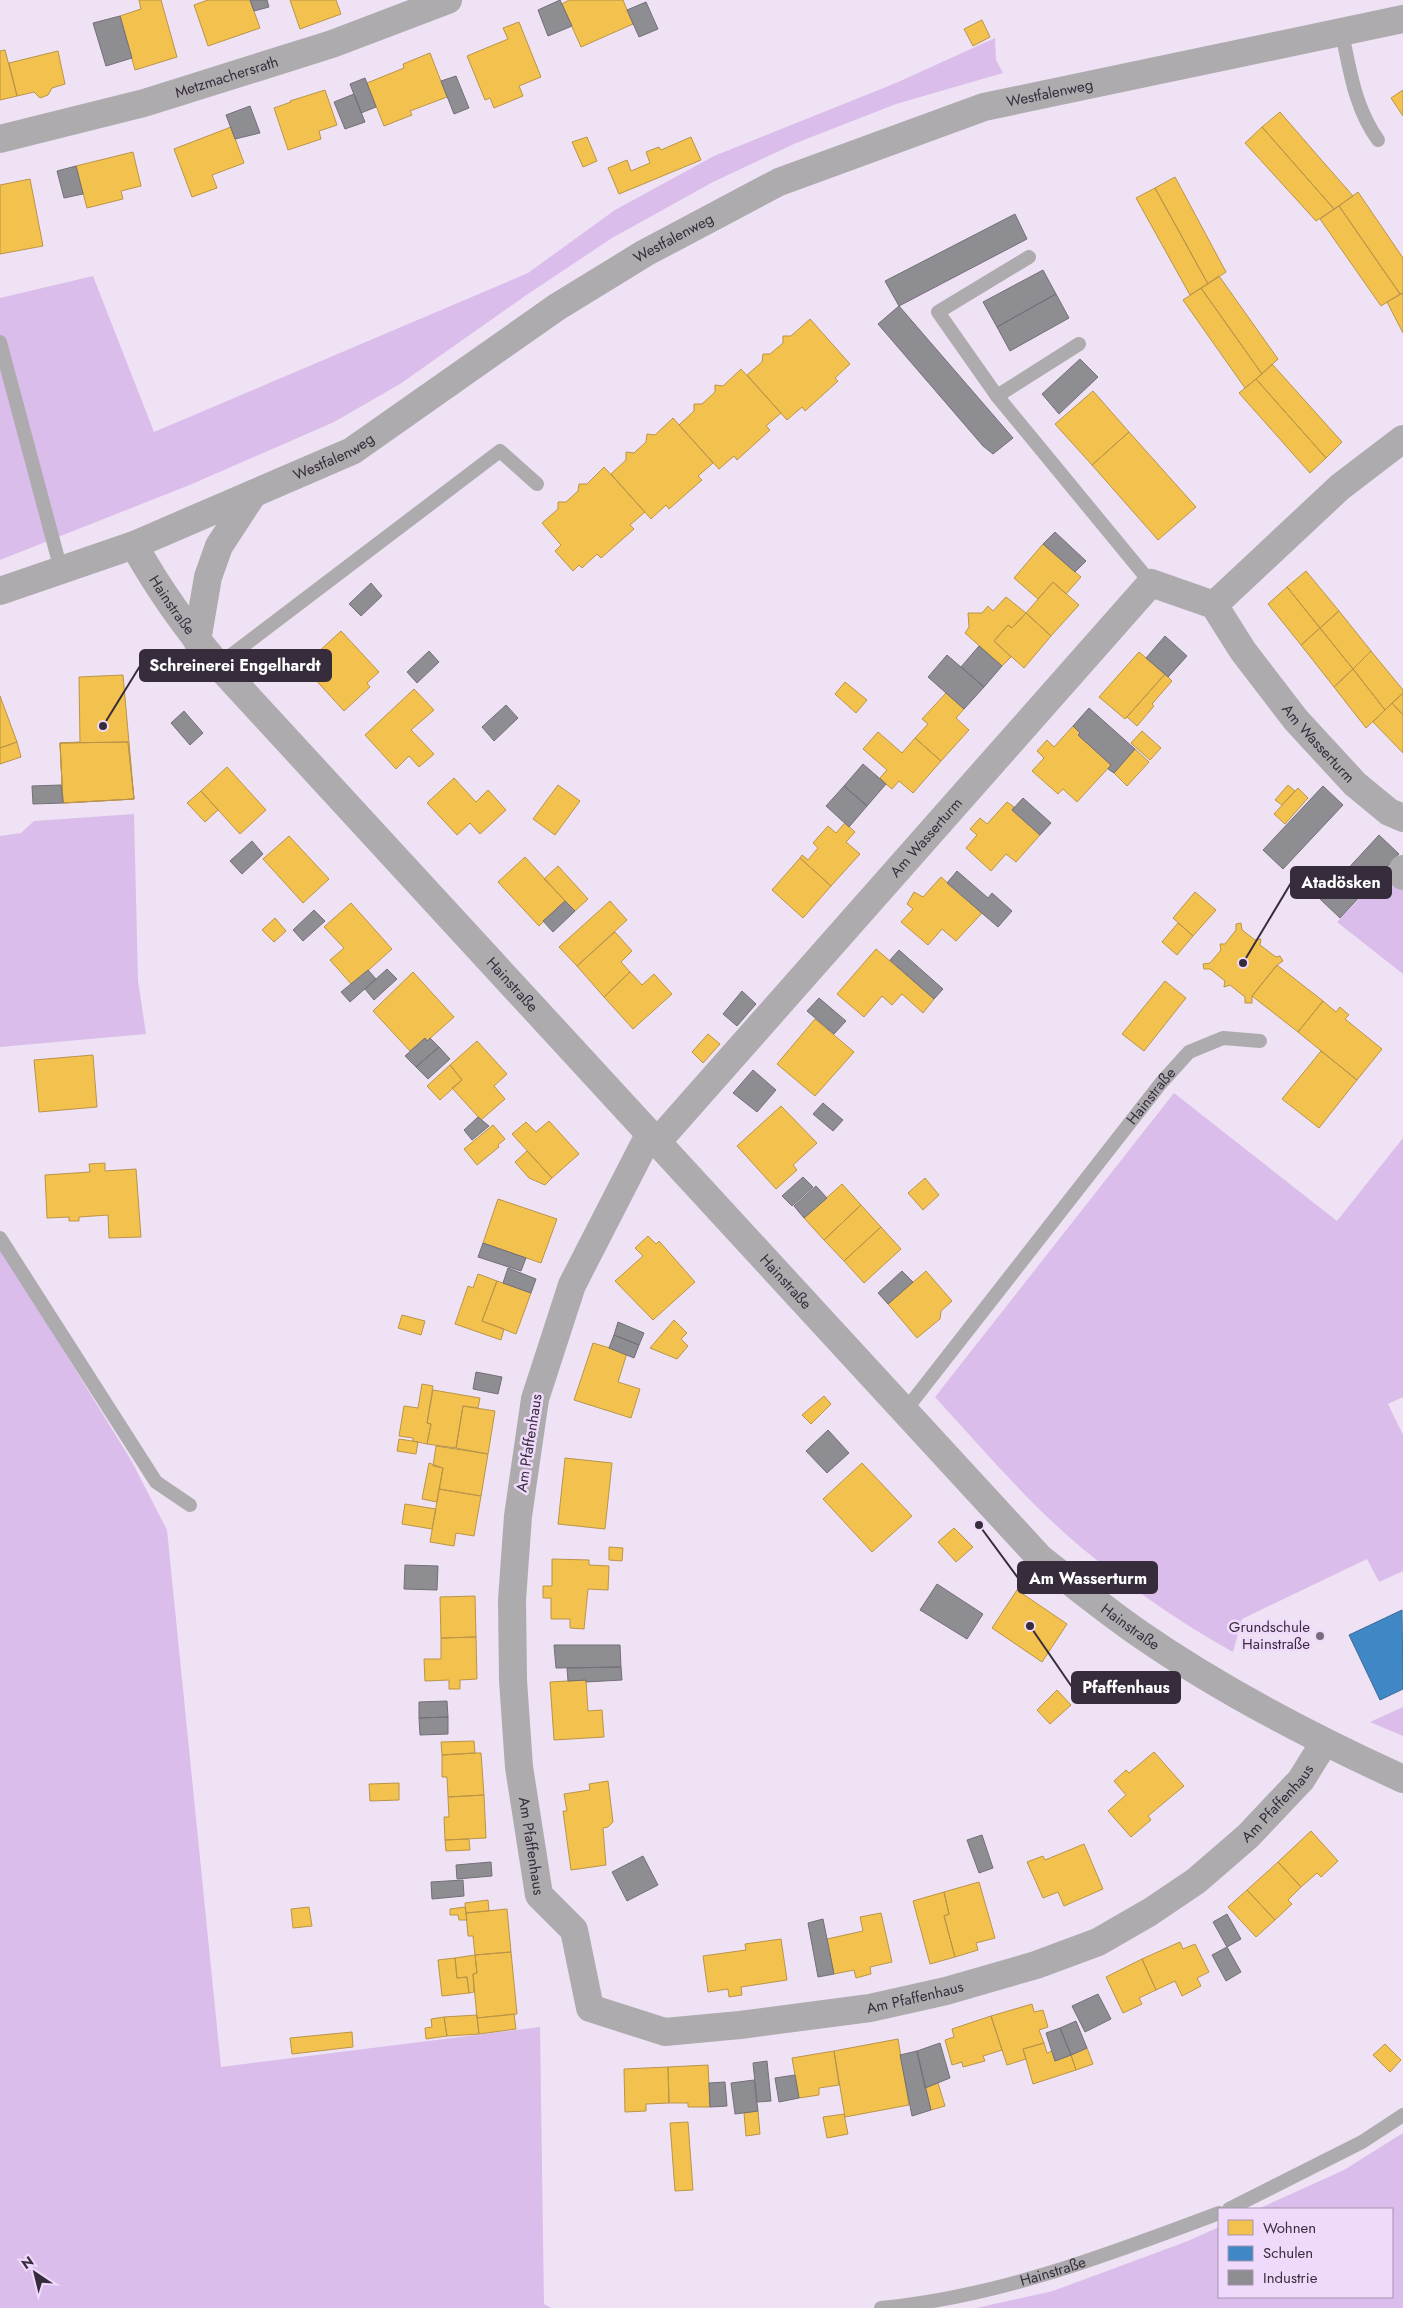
<svg xmlns="http://www.w3.org/2000/svg" width="1403" height="2308" font-family="Jost,sans-serif">
  <rect width="100%" height="100%" fill="#eee2f4"/>
  <!-- green -->
  <path fill="#dabdea" d="M995 38 996 60 1003 73 896 104 796 143 713 182 612 238 525 296 400 384 334 422 192 484 0 560V298L93 276 154 432 528 273 615 210 714 156 896 83Z
    M134 814 138 981 146 1034 0 1047V836L21 833 34 821Z
    M1401 855 1403 857V974L1337 922Z
    M1174 1093 1337 1221 1403 1138V1397L1388 1404 1403 1435V1571L1379 1582 1367 1559 1242 1619 1233 1652C1180 1623 1130 1587 1083 1549 1029 1504 983 1449 935 1397Z
    M0 1247 131 1460 167 1530 221 2067 540 2027 544 2304 551 2308H0Z
    M1403 1707V1736L1370 1722Z
    M1403 2133V2308H976L1053 2291 1188 2241 1219 2227V2297H1392V2209H1258L1344 2170Z"/>
  <!-- homes -->
  <path fill="#f2c14e" stroke="#ba9449" d="M139 0H161L177 57 135 70 120 16 141 9Z
    M208 0H250L260 28 208 46 194 5Z
    M290 0H336L341 14 300 29Z
    M569 0H623L633 24 581 47 562 4Z
    M982 20 990 37 973 46 964 29Z
    M519 22 541 77 519 86 523 96 494 108 490 98 485 100 467 56 508 39 503 28Z
    M5 50 17 96 0 100V51Z
    M58 51 65 84 52 88 48 95 40 98 34 92 17 96 9 63Z
    M430 53 447 97 410 111 412 115 384 126 367 83 404 68 403 64Z
    M325 90 337 125 319 131 321 139 288 150 274 108 291 102 290 101Z
    M1403 90V116L1391 98Z
    M1280 112 1311 148 1353 196 1334 209 1262 127Z
    M231 127 244 163 212 175 217 188 192 197 174 149Z
    M1262 127 1334 209 1316 221 1245 143Z
    M587 137 597 161 583 167 572 142Z
    M691 137 701 160 619 194 608 168 627 160 631 171 650 163 646 152 659 147 661 150Z
    M133 152 141 186 121 191 123 199 87 208 76 166Z
    M1175 177 1226 272 1208 284 1155 188Z
    M30 179 43 246 0 254V185Z
    M1155 188 1208 284 1190 295 1136 198Z
    M1358 192 1403 258V293L1400 294 1339 206Z
    M1339 206 1400 294 1381 306 1320 219Z
    M1219 276 1278 359 1262 374 1201 288Z
    M1201 288 1262 374 1245 388 1183 300Z
    M1403 293V333L1387 302Z
    M810 319 850 364 835 378 838 381 805 411 802 407 787 420 747 375 762 362 763 354H770L783 343V336H791Z
    M1272 364 1342 442 1326 458 1256 379Z
    M741 369 781 413 766 426 770 430 737 460 734 456 719 469 679 425 694 411V404H702L715 392V385L723 386Z
    M1256 379 1326 458 1310 473 1239 393Z
    M1093 391 1129 432 1092 465 1055 424Z
    M673 418 713 463 698 476 702 480 669 509 666 505 651 519 611 474 626 460V452L634 453 646 442 647 434 655 435Z
    M1129 432 1196 507 1158 540 1092 465Z
    M604 467 645 512 630 525 634 529 601 558 597 554 582 568 579 565 573 571 555 551 561 545 542 523 558 509V502H566L578 491 579 484H587Z
    M1043 544 1081 577 1066 594 1053 582 1038 599 1014 578Z
    M1306 571 1339 611 1320 628 1287 587Z
    M1053 582 1079 605 1051 636 1026 613Z
    M1287 587 1320 628 1301 645 1268 604Z
    M1006 597 1026 613 1012 628 1008 625 994 641 1011 657 1002 666 965 633 969 627 968 613H982L988 606 993 611Z
    M1339 611 1371 651 1353 669 1320 628Z
    M1026 613 1051 636 1024 668 994 641 1008 625 1012 628Z
    M1320 628 1353 669 1334 687 1301 645Z
    M341 631 379 672 367 683 370 687 344 711 303 666Z
    M1371 651 1403 690V693L1385 710 1353 669Z
    M1139 652 1165 674 1125 719 1099 697Z
    M1353 669 1385 710 1366 728 1334 687Z
    M1165 674 1172 681 1152 704 1154 706 1137 726 1127 717Z
    M123 675 134 799 63 803 60 743 80 742 79 677Z
    M845 682 867 700 856 713 835 694Z
    M414 689 434 710 411 730 434 754 419 767 409 756 396 769 365 735Z
    M946 693 964 709 956 718 969 730 941 761 915 738 928 724 922 719Z
    M1403 693V715L1392 703Z
    M0 696 17 742 0 748Z
    M1392 703 1403 715V753L1373 722Z
    M1073 726 1080 733 1078 735 1111 765 1077 802 1063 789 1058 794 1032 771 1044 758 1037 751 1047 740 1054 747Z
    M1142 731 1161 748 1150 760 1131 743Z
    M878 732 902 753 915 738 941 761 913 793 899 781 892 789 886 784 880 778 887 770 863 749Z
    M17 742 21 757 0 764V748Z
    M128 742 134 799 63 803 60 743Z
    M128 742 134 799 63 803 60 743Z
    M1135 749 1149 762 1127 786 1114 773Z
    M227 767 266 810 240 834 201 791Z
    M454 778 476 802 488 790 506 810 480 834 470 823 457 835 427 803Z
    M558 785 580 801 555 835 533 819Z
    M1288 785 1295 791 1282 805 1275 800Z
    M1298 788 1308 798 1285 824 1274 814Z
    M201 791 218 810 205 822 187 803Z
    M1007 802 1014 807 1012 810 1040 835 1016 862 1006 854 991 871 966 848 977 835 970 829 980 818 987 824Z
    M845 823 855 832 846 842 860 854 831 886 800 858 802 855 808 860 818 848 813 843 828 826 836 833Z
    M289 836 329 879 303 903 263 859Z
    M525 857 565 901 539 926 498 882Z
    M800 858 831 886 803 918 772 890Z
    M558 866 588 899 575 911 544 879Z
    M941 877 982 913 956 941 942 929 928 945 901 922 913 909 907 904 914 892 923 897Z
    M1195 892 1216 910 1193 936 1173 918Z
    M610 901 627 920 577 966 559 947Z
    M351 903 392 949 352 985 330 960 344 948 324 927Z
    M275 918 286 931 274 942 262 930Z
    M1178 923 1193 936 1177 955 1162 942Z
    M1241 923 1242 930 1255 940 1261 939 1260 945 1276 957 1280 956 1283 961 1277 965 1252 996V1003H1245V997L1230 985 1224 987 1225 981 1210 969H1204L1203 964 1210 963 1221 950 1220 944H1225L1236 930V924Z
    M615 932 632 951 621 962 630 972 604 997 577 966Z
    M876 949 934 999 923 1013 902 994 892 1005 882 996 864 1017 837 994Z
    M1277 965 1323 1001 1298 1032 1252 996Z
    M413 972 454 1017 427 1041 425 1038 410 1051 373 1011Z
    M630 972 642 985 654 974 672 994 633 1029 604 997Z
    M1165 981 1186 998 1144 1051 1122 1034Z
    M1323 1001 1336 1012 1340 1007 1349 1015 1345 1019 1382 1049 1357 1080 1298 1032Z
    M815 1019 854 1052 815 1096 777 1064Z
    M708 1034 720 1044 703 1063 692 1052Z
    M477 1041 507 1074 494 1086 505 1099 481 1120 452 1088 462 1080 450 1065Z
    M1321 1051 1357 1080 1319 1128 1282 1099Z
    M93 1055 97 1107 39 1112 34 1060Z
    M450 1065 462 1080 440 1100 427 1086Z
    M781 1106 817 1143 793 1165 797 1170 776 1189 737 1146Z
    M549 1121 579 1154 552 1178 512 1134 526 1122 536 1132Z
    M493 1125 505 1139 498 1145 499 1147 477 1165 464 1149Z
    M527 1151 552 1178 545 1185 529 1178 515 1162Z
    M105 1163V1171L136 1169 141 1237 109 1238 108 1215 79 1217V1221H69V1217L47 1218 45 1175 90 1172 89 1164Z
    M925 1178 939 1195 923 1210 908 1193Z
    M842 1184 861 1205 824 1240 804 1218Z
    M498 1199 557 1219 541 1263 483 1243Z
    M861 1205 881 1227 844 1261 824 1240Z
    M881 1227 901 1249 864 1283 844 1261Z
    M648 1236 656 1244 659 1241 695 1282 653 1320 615 1281 643 1256 635 1248Z
    M926 1271 952 1301 941 1311 940 1319 917 1338 888 1304Z
    M478 1274 497 1281 482 1321 504 1329 501 1340 455 1324 468 1286 473 1288Z
    M497 1281 531 1293 516 1334 482 1321Z
    M402 1315 425 1321 421 1335 398 1328Z
    M674 1320 687 1333 681 1339 688 1346 677 1359 650 1348Z
    M593 1343 627 1353 618 1382 640 1389 631 1418 574 1400Z
    M422 1384 433 1386 427 1423 431 1424 427 1444 413 1441V1438L399 1436 404 1406 418 1408Z
    M433 1390 480 1398 478 1408 463 1406 456 1448 427 1444 431 1424 427 1423Z
    M824 1396 831 1404 811 1424 802 1415Z
    M463 1406 495 1411 488 1454 456 1448Z
    M399 1439 418 1442 416 1454 397 1451Z
    M436 1446 488 1454 481 1496 439 1489 443 1468 433 1466Z
    M565 1458 612 1463 605 1529 558 1524Z
    M429 1463 443 1468 437 1502 422 1499Z
    M862 1463 912 1516 872 1552 823 1499Z
    M439 1489 481 1496 474 1536 456 1533 454 1546 430 1542Z
    M405 1504 436 1509 432 1529 402 1524Z
    M954 1528 973 1547 956 1562 938 1542Z
    M609 1547 623 1548 622 1561 609 1560Z
    M552 1559 589 1560V1565L609 1566 608 1590 588 1589 584 1629 570 1628V1619H551V1598H543V1586H552Z
    M1017 1590 1067 1624 1042 1662 992 1628Z
    M475 1596 476 1637 441 1638 440 1597Z
    M476 1637 477 1679 460 1680V1689H449V1680L425 1681 424 1659H441V1638Z
    M586 1680 588 1711 602 1710 604 1737 554 1740 550 1682Z
    M1057 1690 1071 1705 1050 1724 1037 1710Z
    M474 1741 475 1753 442 1755 441 1742Z
    M1154 1752 1184 1786 1148 1816 1151 1820 1131 1837 1108 1811 1126 1795 1114 1781 1126 1770 1129 1773Z
    M475 1753H481L484 1795 448 1797 447 1777H442V1755Z
    M608 1781 613 1822 608 1827 603 1828 606 1865 571 1870 563 1811H567L564 1794 590 1790 589 1784Z
    M399 1783V1800L370 1801 369 1784Z
    M484 1795 486 1838 445 1840 444 1817H449L448 1797Z
    M1311 1831 1338 1861 1321 1877 1317 1873 1301 1887 1278 1862Z
    M469 1839 470 1850 446 1851 445 1840Z
    M1084 1844 1103 1889 1064 1906 1058 1892 1043 1898 1027 1862 1043 1856 1045 1860Z
    M1278 1862 1301 1887 1288 1900 1292 1904 1275 1920 1247 1890Z
    M979 1882 995 1938 976 1943 978 1950 955 1957 944 1916 949 1914 944 1892Z
    M1247 1890 1275 1920 1256 1937 1228 1907Z
    M944 1892 949 1914 944 1916 955 1957 930 1964 913 1901Z
    M488 1900 489 1911 466 1913 465 1903Z
    M309 1907 312 1926 293 1928 291 1909Z
    M465 1907 467 1920H459L458 1915H450V1909Z
    M507 1909 511 1952 475 1955 473 1936H468L466 1913Z
    M881 1913 892 1962 870 1967 871 1974 856 1978 854 1970 834 1974 827 1939 863 1931 860 1917Z
    M781 1939 787 1980 741 1987 742 1995 729 1997 728 1989 708 1992 703 1956 746 1950 745 1944Z
    M1180 1942 1183 1949 1195 1944 1209 1972 1197 1978 1201 1986 1182 1996 1175 1981 1156 1990 1142 1959Z
    M511 1952 517 2014 477 2018 473 1974 477 1973 475 1955Z
    M475 1955 477 1973 473 1974 474 1992 469 1993 467 1977 457 1978 455 1958Z
    M455 1958 457 1978 467 1977 469 1993 442 1996 438 1960Z
    M1142 1959 1156 1990 1139 1998 1142 2004 1123 2013 1106 1977Z
    M1032 2004 1034 2012 1043 2010 1048 2027 1039 2030 1044 2043 1023 2049 1026 2059 1007 2065 991 2016Z
    M514 2014 516 2029 479 2034 477 2018Z
    M477 2015 479 2034 447 2036 444 2017Z
    M991 2016 1002 2050 983 2056 985 2061 963 2067 962 2062 952 2065 945 2040 954 2037 952 2029Z
    M444 2017 447 2036 426 2039 425 2028 432 2027 431 2019Z
    M352 2032 353 2047 292 2054 290 2038Z
    M898 2039 909 2105 845 2117 834 2051Z
    M1044 2043 1047 2053 1052 2051 1055 2061 1071 2055 1076 2070 1033 2084 1023 2049Z
    M1385 2044 1401 2060 1390 2072 1373 2055Z
    M1087 2048 1093 2064 1076 2070 1071 2055Z
    M834 2051 839 2085 819 2088V2095L799 2098 792 2058Z
    M708 2065 710 2107H688V2103H669L668 2067Z
    M668 2067 669 2103 646 2104V2111L625 2112 624 2069Z
    M938 2083 945 2106 931 2110 925 2088Z
    M758 2111 760 2134 746 2136 744 2113Z
    M844 2114 848 2134 827 2138 823 2117Z
    M688 2122 693 2190 675 2191 670 2123Z"/>
  <!-- schools -->
  <path fill="#3f88c5" stroke="#3d6c9c" d="M1402 1610 1403 1689 1380 1700 1349 1635Z"/>
  <!-- industry -->
  <path fill="#8d8d92" stroke="#737078" d="M250 0H267L269 7 254 11Z
    M560 0 572 26 548 36 538 10Z
    M646 2 658 29 639 37 627 10Z
    M120 16 132 58 106 66 93 23Z
    M456 76 469 108 454 114 441 81Z
    M365 78 376 107 361 113 350 84Z
    M354 94 365 122 345 129 334 102Z
    M250 106 260 133 235 139 226 115Z
    M76 166 83 194 64 198 57 171Z
    M1015 214 1027 239 899 306 885 281Z
    M1043 270 1056 294 997 327 983 302Z
    M1056 294 1069 318 1010 351 997 327Z
    M899 306 1013 438 993 454 983 446 878 324Z
    M1080 359 1098 377 1059 414 1042 394Z
    M1055 532 1086 561 1075 572 1043 544Z
    M371 583 382 596 361 616 349 604Z
    M1165 636 1187 656 1168 677 1146 658Z
    M979 646 1002 666 984 687 961 667Z
    M429 651 439 662 417 683 407 672Z
    M947 655 984 687 964 709 928 677Z
    M506 705 518 718 494 741 482 727Z
    M1089 708 1135 749 1114 773 1108 769 1111 765 1078 735 1080 733 1073 726Z
    M184 711 203 733 190 745 171 723Z
    M863 764 886 784 867 806 844 786Z
    M61 785 63 803 33 804 32 786Z
    M844 786 867 806 849 827 826 806Z
    M1323 786 1343 805 1283 869 1263 850Z
    M1023 798 1051 823 1040 835 1012 810Z
    M1379 835 1399 854 1340 918 1320 899Z
    M252 841 263 854 242 874 230 861Z
    M957 871 988 898 992 893 1012 911 998 927 947 883Z
    M565 901 575 911 553 932 543 921Z
    M314 910 325 921 303 941 293 930Z
    M899 950 943 989 934 999 890 960Z
    M387 969 397 979 374 1000 365 989Z
    M368 970 376 979 350 1002 341 992Z
    M742 991 756 1004 737 1026 723 1014Z
    M819 998 846 1021 834 1034 807 1011Z
    M425 1038 427 1041 430 1038 439 1047 416 1067 405 1056Z
    M439 1047 450 1059 428 1079 416 1067Z
    M753 1070 776 1090 757 1112 733 1093Z
    M823 1103 843 1120 833 1131 813 1114Z
    M478 1117 489 1126 472 1140 464 1130Z
    M803 1177 813 1187 792 1206 782 1196Z
    M816 1186 827 1198 804 1218 794 1206Z
    M483 1243 526 1258 521 1271 478 1257Z
    M508 1268 536 1279 531 1293 503 1283Z
    M902 1271 913 1282 888 1304 878 1293Z
    M618 1322 644 1333 639 1345 614 1335Z
    M614 1335 639 1345 634 1358 609 1348Z
    M476 1372 502 1377 498 1394 473 1389Z
    M828 1430 849 1453 827 1473 806 1451Z
    M405 1565 438 1566 437 1590 404 1589Z
    M937 1584 983 1614 967 1639 920 1610Z
    M554 1645H620L621 1667 556 1668Z
    M621 1667 622 1680 586 1682V1680L568 1681 567 1668Z
    M447 1701 448 1717 419 1718V1702Z
    M448 1717V1734L420 1735 419 1718Z
    M982 1835 993 1868 979 1873 967 1840Z
    M643 1856 658 1885 627 1901 612 1872Z
    M491 1862 492 1876 457 1879 456 1865Z
    M463 1880 464 1896 432 1899 431 1882Z
    M1227 1914 1241 1939 1227 1947 1213 1922Z
    M823 1919 834 1974 818 1977 808 1923Z
    M1227 1947 1241 1972 1226 1981 1212 1955Z
    M1098 1994 1111 2019 1085 2032 1072 2006Z
    M1076 2021 1087 2048 1071 2055 1060 2028Z
    M1060 2028 1071 2055 1055 2061 1046 2033Z
    M940 2043 950 2078 925 2088 917 2051Z
    M917 2051 931 2110 912 2116 900 2055Z
    M767 2061 771 2101 757 2102 753 2063Z
    M795 2075 799 2098 779 2102 775 2078Z
    M754 2080 758 2111 735 2114 731 2083Z
    M725 2082 727 2106 710 2107 709 2083Z"/>
  <g fill="none" stroke-linecap="round" stroke-linejoin="round">
    <!-- service -->
    <g stroke="#adabae" stroke-width="14">
      <path d="M1342 33C1350 71 1355 108 1378 140"/>
      <path d="M1029 257 938 312 997 396 1151 583"/>
      <path d="M0 342 61 570"/>
      <path d="M997 396 1079 344"/>
      <path d="M218 665 500 451 537 484"/>
      <path d="M0 1238 156 1482 190 1505"/>
      <path id="s1" d="M904 1412 1161 1083 1189 1052 1223 1038 1260 1041"/>
      <path d="M1229 2209 1362 2142 1403 2115"/>
      <path id="s2" d="M881 2308C998 2297 1110 2254 1219 2213"/>
    </g>
    <!-- minor -->
    <g stroke="#adabae" stroke-width="28">
      <path id="s3" d="M0 139 144 103 332 44 448 0"/>
      <path d="M1214 605 1340 487 1403 439"/>
      <path d="M1403 869V876"/>
      <path id="s4" d="M649 1135 572 1285 535 1399 518 1516 512 1600 513 1680 519 1767 539 1895 574 1930 590 2008 665 2032 740 2025 870 2008 946 1991 1036 1965 1098 1942 1150 1912 1196 1881 1248 1836 1301 1780 1324 1743"/>
      <path id="s5" d="M658 1141 1151 583 1214 605 1243 651 1296 720 1355 784 1389 812 1403 818"/>
    </g>
    <!-- tertiary -->
    <g stroke="#adabae" stroke-width="28">
      <path id="s6" d="M134 545C158 588 186 628 218 665L1040 1558C1072 1583 1104 1609 1137 1632 1220 1690 1311 1737 1403 1779"/>
      <path id="s7" d="M0 591 134 545 352 451 557 307 645 253 779 182 984 107 1403 19"/>
      <path d="M197 641 208 577 219 546 253 494"/>
    </g>
  </g>
  <!-- markers -->
  <circle fill="#776c7c" stroke="#f0dafc" stroke-width="2" cx="1320" cy="1636" r="5"/>
  <g text-anchor="middle" dominant-baseline="central" stroke-width="5" stroke-linejoin="round" paint-order="stroke">
    <!-- street labels -->
    <g font-size="15" fill="#372c3c" stroke="#f0dafc">
      <text stroke="none"><textPath href="#s3" startOffset="235">Metzmachersrath</textPath></text>
      <text stroke="none"><textPath href="#s7" startOffset="1170">Westfalenweg</textPath></text>
      <text stroke="none"><textPath href="#s7" startOffset="765">Westfalenweg</textPath></text>
      <text stroke="none"><textPath href="#s7" startOffset="360">Westfalenweg</textPath></text>
      <text stroke="none"><textPath href="#s6" startOffset="71">Hainstraße</textPath></text>
      <text stroke="none"><textPath href="#s5" startOffset="985">Am Wasserturm</textPath></text>
      <text stroke="none"><textPath href="#s5" startOffset="405">Am Wasserturm</textPath></text>
      <text stroke="none"><textPath href="#s6" startOffset="581">Hainstraße</textPath></text>
      <text stroke="none"><textPath href="#s1" startOffset="401">Hainstraße</textPath></text>
      <text stroke="none"><textPath href="#s6" startOffset="985">Hainstraße</textPath></text>
      <text transform="translate(529 1443) rotate(-81)">Am Pfaffenhaus</text>
      <text stroke="none"><textPath href="#s6" startOffset="1474">Hainstraße</textPath></text>
      <text stroke="none"><textPath href="#s4" startOffset="1668">Am Pfaffenhaus</textPath></text>
      <text stroke="none"><textPath href="#s4" startOffset="738">Am Pfaffenhaus</textPath></text>
      <text stroke="none"><textPath href="#s4" startOffset="1248">Am Pfaffenhaus</textPath></text>
      <text stroke="none"><textPath href="#s2" startOffset="176">Hainstraße</textPath></text>
    </g>
    <!-- poi labels -->
    <g font-size="15" fill="#372c3c" stroke="#f0dafc" text-anchor="end">
      <text x="1310" y="1627">Grundschule<tspan x="1310" dy="17">Hainstraße</tspan></text>
    </g>
  </g>
  <!-- callouts -->
  <path fill="none" stroke="#372c3c" stroke-width="2" d="M103 726L140 666M1243 963L1291 883M979 1525L1018 1578M1030 1626L1072 1687"/>
  <g fill="#372c3c" stroke="#f0dafc" stroke-width="2">
    <circle cx="103" cy="726" r="5"/>
    <circle cx="1243" cy="963" r="5"/>
    <circle cx="979" cy="1525" r="5"/>
    <circle cx="1030" cy="1626" r="5"/>
  </g>
  <g fill="#372c3c" stroke="#372c3c" stroke-width="2">
    <rect x="140" y="650" width="191" height="31" rx="5"/>
    <rect x="1291" y="867" width="100" height="31" rx="5"/>
    <rect x="1018" y="1562" width="139" height="31" rx="5"/>
    <rect x="1072" y="1672" width="108" height="31" rx="5"/>
  </g>
  <g font-size="16" text-anchor="middle" font-weight="bold" fill="#fff">
    <text x="235" y="671">Schreinerei Engelhardt</text>
    <text x="1341" y="888">Atadösken</text>
    <text x="1088" y="1584">Am Wasserturm</text>
    <text x="1126" y="1693">Pfaffenhaus</text>
  </g>
  <!-- legend -->
  <rect x="1218" y="2208" width="175" height="90" fill="#f0dafc" stroke="#a694af"/>
  <rect x="1228" y="2220" width="25" height="15" fill="#f2c14e" stroke="#a694af"/>
  <text x="1263" y="2233" font-size="15" fill="#372c3c">Wohnen</text>
  <rect x="1228" y="2246" width="25" height="15" fill="#3f88c5" stroke="#a694af"/>
  <text x="1263" y="2258" font-size="15" fill="#372c3c">Schulen</text>
  <rect x="1228" y="2270" width="25" height="15" fill="#8d8d92" stroke="#a694af"/>
  <text x="1263" y="2283" font-size="15" fill="#372c3c">Industrie</text>
  <!-- north arrow -->
  <g transform="translate(35 2273) rotate(325)" stroke="#f0dafc" stroke-width="4" paint-order="stroke">
  <path d="M0-4L9 19L0 12L-9 19Z" fill="#372c3c"/>
  <text y="-8" font-size="14" font-weight="bold" text-anchor="middle" fill="#372c3c">N</text>
  </g>
</svg>
